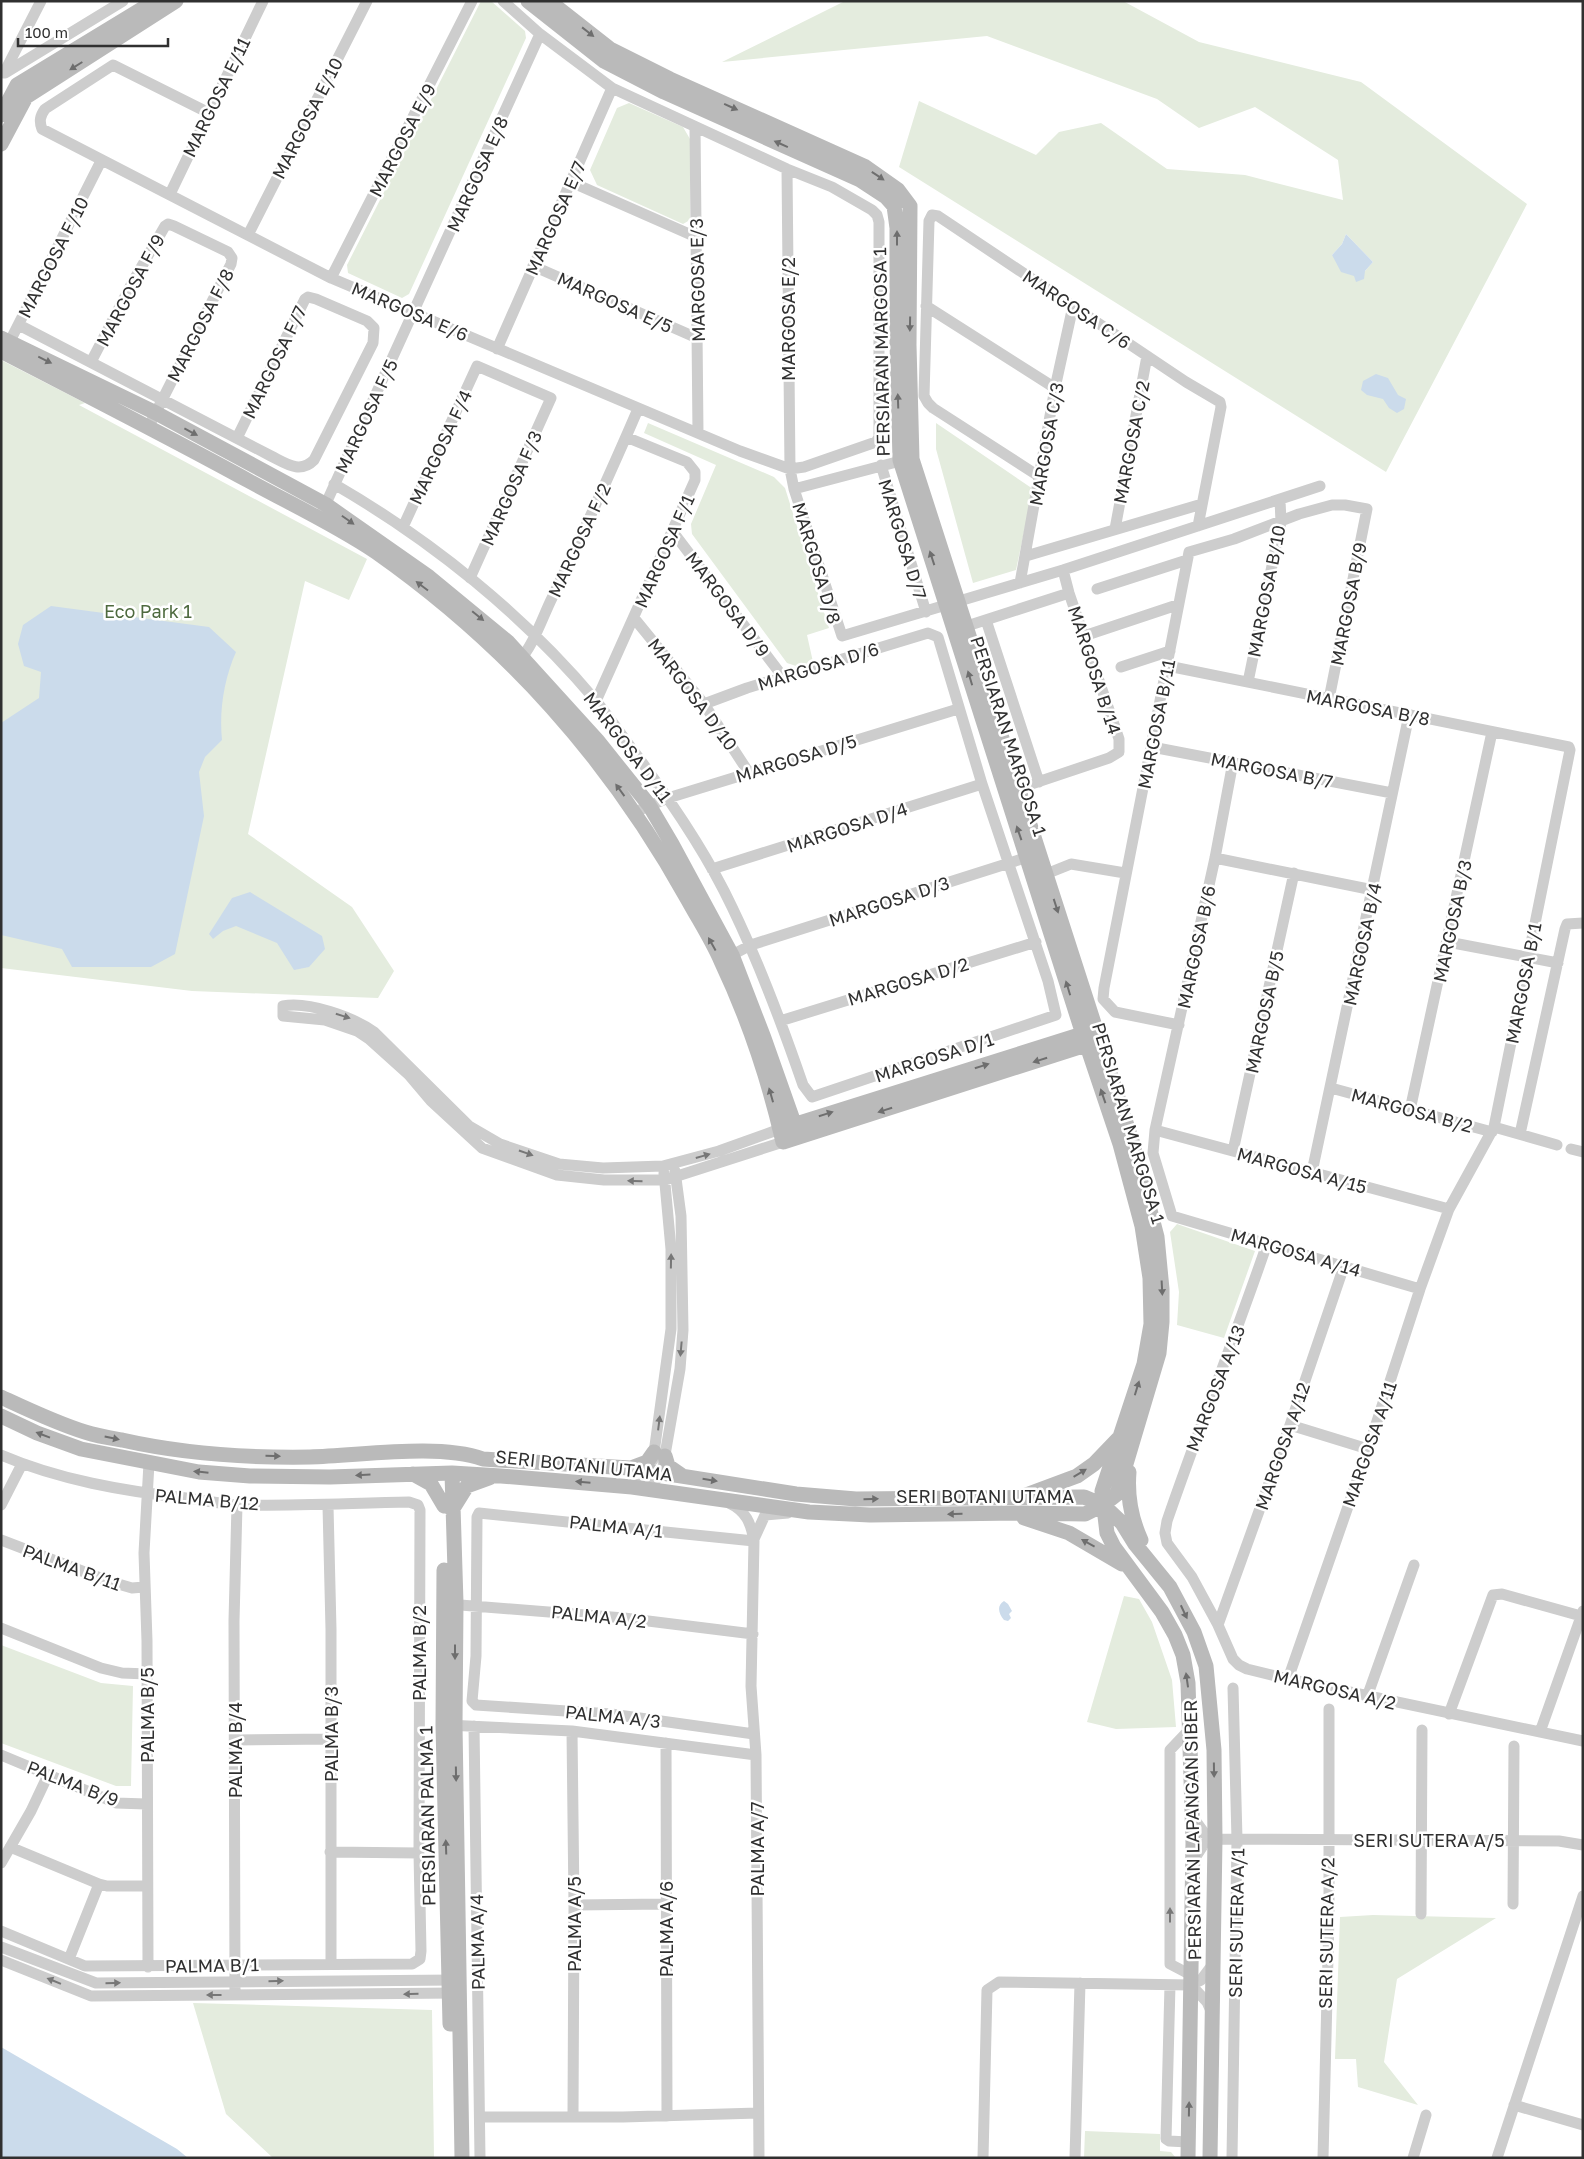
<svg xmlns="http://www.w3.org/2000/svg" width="1584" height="2159" font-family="'Golos Text',sans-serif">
  <rect width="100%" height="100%" fill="#fff"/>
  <!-- green -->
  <path fill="#e4ecde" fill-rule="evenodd" d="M481 1H491L525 31 526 38 409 294 402 298 348 273 347 265Z
    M845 1H1123L1199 42 1361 82 1527 204 1386 472 899 167 919 101 1036 155 1059 132 1101 123 1167 169 1245 175 1343 200 1338 160 1255 107 1199 128 1157 99 987 36 722 62ZM1346 234 1373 262 1365 271 1332 255 1342 244Z
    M629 103 683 127 690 139V220L683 224 597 185 590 170 617 108Z
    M1 360 85 403 79 405 367 559 349 600 305 581 248 834 352 907 394 971 378 998 192 991 1 968Z
    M648 423 774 477 785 488 829 628 807 635 813 662 796 666 787 663 692 534 691 524 716 465 644 433Z
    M936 423 1033 489 1016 570 973 583 936 449Z
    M1177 1224 1255 1251 1224 1338 1177 1325 1179 1292 1170 1232Z
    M1124 1596 1139 1599 1152 1622 1172 1680 1176 1727 1116 1729 1087 1722Z
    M1 1645 101 1683 133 1686 131 1786H116L1 1743Z
    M1373 1915 1496 1918 1397 1979 1384 2062 1418 2105 1358 2087 1356 2059H1335L1340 1917Z
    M193 2003 432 2010 434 2158H273L226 2114Z
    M1085 2131 1160 2134V2151L1171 2152 1176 2158H1084Z"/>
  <!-- water -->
  <path fill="#cbdbeb" d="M1346 234 1373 262 1365 271 1364 279 1356 282 1354 276 1341 272 1332 255 1342 244Z
    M1376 374 1388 378 1398 395 1406 399 1404 409 1397 413 1389 408 1383 399 1367 395 1361 390 1363 381Z
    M51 606 209 627 236 652C224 679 219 711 222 740L205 757 199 772 204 816 175 954 151 967H72L62 949 1 935V723L39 698 41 672 24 666 18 644 23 625Z
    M250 892 322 936 325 949 309 967 294 970 277 943 236 926 223 931 213 939 209 934 232 898Z
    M1004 1601 1008 1604 1012 1611 1009 1614 1011 1618 1008 1621 1004 1620C999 1614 996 1606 1004 1601Z
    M1 2047 177 2149 188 2158H1Z"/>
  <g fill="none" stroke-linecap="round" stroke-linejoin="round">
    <!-- street -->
    <path stroke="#cdcdcd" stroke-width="11" d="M4 73 41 1
      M5 73 123 1
      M209 113 113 65 45 109C40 116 39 121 42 129L331 278 740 451 790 469 804 467 876 442 879 437V222L877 215 872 210 832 187 787 169 612 88 540 34 503 1
      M695 127 698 433
      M787 169 790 469 794 489 842 636 1063 570 1320 486
      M571 182 696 237
      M170 194 263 1
      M248 235 367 1
      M533 266 697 338
      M331 278 472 1
      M926 306 1055 388
      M19 325 271 456C287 464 300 474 314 460L373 343 374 328 367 321 316 299 308 297 305 299 237 438
      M6 349 101 161
      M497 349 612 88
      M91 362 131 285 165 226 168 224 174 226 228 252 232 258 231 264 149 426
      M881 465 926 612
      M1040 477 933 408 928 403 924 396 929 221 932 215 938 216 1186 382 1220 402 1221 407 1198 526
      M334 484C431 540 523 614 596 701 611 719 624 739 638 757 673 804 707 854 732 907 760 965 782 1024 803 1085L812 1097 1056 1015 1048 981 982 784 938 637 928 633 747 688 704 704
      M794 489 908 459
      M323 510 540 34
      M403 527 477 366 551 398 470 578
      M1115 529 1147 356
      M673 532 783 677
      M1026 556 1202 504
      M1020 583 1055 388 1073 306
      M1097 589 1187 560
      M634 618 704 704 749 773
      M986 620 1039 782
      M967 626 1069 593
      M1084 636 1177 605
      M518 662C533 647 543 616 552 598 582 535 611 472 638 409
      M1168 666 1569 747 1570 750 1494 1127 1449 1209 1420 1289 1368 1449 1288 1679
      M1121 667 1170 651
      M1248 682 1281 522 1280 500
      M596 701 695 480V472L687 462 626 437
      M1152 747 1392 793
      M1011 791 1109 758 1119 752V739L1069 593 1063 570
      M635 812 668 798 958 709
      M1215 858 1373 890
      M712 869 982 784
      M1046 874 1071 864 1125 873
      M1448 942 1558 963
      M732 955 751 945 1028 857
      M780 1021 1036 942
      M1179 1025 1115 1012 1103 999 1104 988 1189 552 1234 539 1299 514 1332 505H1345L1367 509 1329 699
      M1331 1088 1492 1132
      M1410 1110 1492 732
      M1494 1127 1557 1145
      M780 1129 719 1151 663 1166 603 1168 559 1164 500 1144 469 1126 374 1032C353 1017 308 1001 283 1006V1016L325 1020 357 1031 369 1039 409 1075 431 1101 482 1148 557 1175 604 1180H665L783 1142
      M1155 1130 1449 1209
      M1520 1134 1565 929 1567 924 1583 923
      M1571 1149 1583 1152
      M1233 1151 1294 873
      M1312 1172 1409 715
      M1172 1216 1153 1153 1155 1130 1215 858 1233 762
      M1172 1216 1420 1289
      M1267 1244C1235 1337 1199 1428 1167 1521L1165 1533 1167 1543 1192 1577 1218 1625 1233 1659 1239 1665 1247 1669 1288 1679 1583 1741
      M1290 1425 1368 1449
      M1 1455C59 1480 124 1491 186 1498 203 1500 221 1504 238 1505 296 1506 352 1503 409 1502L418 1505 420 1510 419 1853 421 1951 420 1959 412 1964 85 1966 1 1931
      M653 1460 671 1329V1249L664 1173
      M636 1485 655 1481 662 1472 680 1369 683 1330 681 1216 675 1171
      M729 1503C746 1511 751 1523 754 1541L751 1686 756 1755 759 2158
      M1 1505 22 1464
      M328 1506 331 1629V1963
      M754 1539 765 1515 788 1513
      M1 1540 108 1581 132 1588 144 1587
      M754 1541 479 1513 477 1517 476 1656 472 1701 476 1705 611 1714 754 1734
      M448 1604 624 1618 753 1634
      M1218 1625 1290 1425 1344 1266
      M1 1628 101 1668 122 1673 147 1674
      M1367 1697 1414 1565
      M1449 1714 1493 1595 1502 1594 1581 1616
      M447 1725 572 1731 756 1755
      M474 1726 480 2158
      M1190 1729 1170 1750V1964L1191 1975
      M572 1731 574 1905 573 2116
      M1540 1732 1583 1611
      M236 1740 331 1739
      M666 1743 667 2116
      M1 1755 116 1803 146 1804
      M1192 1816 1205 1834 1215 1839 1559 1841 1583 1845
      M10 1847 99 1884 107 1886H147
      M330 1852 419 1853
      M1193 1861 1204 1844 1215 1839
      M1 1863 31 1811 48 1775
      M1513 1904 1514 1746
      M574 1905 666 1904
      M1421 1914 1422 1730
      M1 1947 96 1983 455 1980
      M69 1959 99 1884
      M1 1960 91 1996 456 1993
      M148 1967 147 1641 144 1553 149 1463
      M1170 1985 1166 2139 1169 2141 1188 2142
      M1191 1985 1207 2002 1212 2013
      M235 1995 234 1621 237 1505
      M1514 2105 1583 2125
      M480 2117H623L758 2113
      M983 2158 987 1990 999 1982 1191 1985 1201 1980 1213 1964
      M1075 2158 1080 1983
      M1232 2158 1237 1839 1233 1688
      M1323 2158 1329 1916V1709
      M1413 2158 1426 2115
      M1497 2158 1583 1896"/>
    <!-- secondary -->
    <path stroke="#bababa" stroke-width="15" d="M528 1 604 61 664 92 860 180 886 197 894 206 897 228V344L900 460 1080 1025 1120 1144 1142 1226 1150 1278 1151 1324 1144 1364 1102 1491 1107 1533 1114 1547 1162 1612 1175 1635 1183 1655 1188 1683 1193 1843 1188 2158
      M1 115 17 85 155 1
      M1 144 26 97 176 1
      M1 338 156 413 325 504 429 577 508 642 597 740 649 805 672 844 732 955 764 1038 799 1137
      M1 351C84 394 167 436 249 481 291 504 336 525 376 552 508 645 609 758 688 900 699 920 712 940 721 961 748 1018 769 1081 783 1142L1095 1042
      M787 1127 1092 1031
      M1 1397C29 1410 56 1423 85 1432 97 1436 110 1438 122 1440 184 1454 247 1458 310 1457 360 1456 437 1443 483 1459L630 1468 796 1494 856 1499 1084 1497 1103 1505 1122 1523 1135 1544 1170 1587 1194 1632 1206 1666 1214 1750 1215 1839 1210 2158
      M1 1416 37 1433 81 1449 199 1472 250 1476 330 1477 452 1473 501 1476 632 1487 809 1512 870 1515 1022 1513 1085 1514 1103 1505 1117 1494 1159 1353 1162 1322V1289L1157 1237 1132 1141 912 459 909 345 910 206 898 190 864 166 670 79 610 49 549 1
      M665 1456 668 1466 681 1475
      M631 1468 647 1462 654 1452
      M1129 1472C1127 1496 1131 1518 1141 1540
      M452 1473 456 1603 455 1725 462 2158
      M413 1474 431 1484 444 1506
      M1026 1495 1077 1476 1094 1464 1118 1439
      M452 1510 467 1486 489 1478
      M1024 1518 1069 1533 1122 1564
      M444 1570 443 1725 450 2024"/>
  </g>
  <!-- one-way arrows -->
  <defs><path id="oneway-solid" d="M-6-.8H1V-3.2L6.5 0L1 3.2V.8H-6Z" transform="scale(1.25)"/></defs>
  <g fill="#6e6e6e">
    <use href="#oneway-solid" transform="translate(588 32) rotate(38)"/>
    <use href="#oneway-solid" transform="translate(76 66) rotate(148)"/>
    <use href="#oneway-solid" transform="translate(731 107) rotate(24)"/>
    <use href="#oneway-solid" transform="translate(781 144) rotate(-156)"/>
    <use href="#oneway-solid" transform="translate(878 176) rotate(34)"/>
    <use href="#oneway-solid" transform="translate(897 238) rotate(-90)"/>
    <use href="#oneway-solid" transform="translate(910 324) rotate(91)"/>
    <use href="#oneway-solid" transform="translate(45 360) rotate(26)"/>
    <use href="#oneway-solid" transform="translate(898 401) rotate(-92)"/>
    <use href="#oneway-solid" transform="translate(191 432) rotate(28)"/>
    <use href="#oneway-solid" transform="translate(348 520) rotate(35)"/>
    <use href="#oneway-solid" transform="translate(932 558) rotate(-108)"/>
    <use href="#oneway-solid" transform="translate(422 586) rotate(-143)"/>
    <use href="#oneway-solid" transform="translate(478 616) rotate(39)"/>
    <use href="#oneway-solid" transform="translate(970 678) rotate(-107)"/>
    <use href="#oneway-solid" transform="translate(620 790) rotate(-126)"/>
    <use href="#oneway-solid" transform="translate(1019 833) rotate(-109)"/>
    <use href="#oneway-solid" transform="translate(1056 906) rotate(72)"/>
    <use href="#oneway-solid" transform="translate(712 944) rotate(-119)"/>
    <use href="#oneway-solid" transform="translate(1068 988) rotate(-107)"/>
    <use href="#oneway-solid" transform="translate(1040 1060) rotate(162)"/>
    <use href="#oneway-solid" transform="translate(982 1066) rotate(-17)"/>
    <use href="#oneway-solid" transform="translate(771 1095) rotate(-106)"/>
    <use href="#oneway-solid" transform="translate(1103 1096) rotate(-109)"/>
    <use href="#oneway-solid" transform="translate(885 1110) rotate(162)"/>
    <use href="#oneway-solid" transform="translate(826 1114) rotate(-17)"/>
    <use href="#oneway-solid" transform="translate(1162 1288) rotate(87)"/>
    <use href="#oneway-solid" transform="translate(1137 1388) rotate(-73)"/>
    <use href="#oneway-solid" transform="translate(43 1435) rotate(-159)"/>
    <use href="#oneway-solid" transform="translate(112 1438) rotate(12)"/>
    <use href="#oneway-solid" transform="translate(273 1456) rotate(1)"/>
    <use href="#oneway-solid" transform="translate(201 1472) rotate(-174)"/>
    <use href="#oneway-solid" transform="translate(1080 1473) rotate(-31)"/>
    <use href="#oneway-solid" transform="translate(363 1475) rotate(177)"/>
    <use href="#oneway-solid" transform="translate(710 1480) rotate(9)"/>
    <use href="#oneway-solid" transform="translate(583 1482) rotate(-175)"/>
    <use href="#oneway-solid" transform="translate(871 1499) rotate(-1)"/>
    <use href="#oneway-solid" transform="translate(955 1514) rotate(179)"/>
    <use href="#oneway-solid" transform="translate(1088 1543) rotate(-151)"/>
    <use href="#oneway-solid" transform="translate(1184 1612) rotate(65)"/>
    <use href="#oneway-solid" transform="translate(455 1652) rotate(90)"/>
    <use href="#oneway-solid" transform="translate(1187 1680) rotate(-98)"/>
    <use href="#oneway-solid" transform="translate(1214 1770) rotate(89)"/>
    <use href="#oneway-solid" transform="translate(456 1774) rotate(89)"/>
    <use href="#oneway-solid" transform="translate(446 1847) rotate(-92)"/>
    <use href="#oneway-solid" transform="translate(1189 2109) rotate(-89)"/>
  </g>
  <g fill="#777">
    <use href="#oneway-solid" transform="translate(343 1016) rotate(17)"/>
    <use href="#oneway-solid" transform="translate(526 1153) rotate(19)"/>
    <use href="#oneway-solid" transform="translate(703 1156) rotate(-16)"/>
    <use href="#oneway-solid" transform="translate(635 1181) rotate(-179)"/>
    <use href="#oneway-solid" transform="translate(671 1261) rotate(-89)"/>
    <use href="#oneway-solid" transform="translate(681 1349) rotate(95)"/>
    <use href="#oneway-solid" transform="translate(659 1423) rotate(-83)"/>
    <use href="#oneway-solid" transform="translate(1170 1915) rotate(-90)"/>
    <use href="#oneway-solid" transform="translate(54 1981) rotate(-158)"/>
    <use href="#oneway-solid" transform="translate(276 1981) rotate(-1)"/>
    <use href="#oneway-solid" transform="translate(113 1983) rotate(-1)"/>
    <use href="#oneway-solid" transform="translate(411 1994) rotate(179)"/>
    <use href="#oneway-solid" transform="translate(214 1995) rotate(180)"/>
  </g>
  <g text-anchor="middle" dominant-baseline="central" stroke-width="5" stroke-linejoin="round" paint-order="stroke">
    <!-- street labels -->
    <g font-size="18" fill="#303030" stroke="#fff">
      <text transform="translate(216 97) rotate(-64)">MARGOSA E/11</text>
      <text transform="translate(307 118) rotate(-63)">MARGOSA E/10</text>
      <text transform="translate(402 140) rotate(-63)">MARGOSA E/9</text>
      <text transform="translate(477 174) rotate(-66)">MARGOSA E/8</text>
      <text transform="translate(555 218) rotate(-66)">MARGOSA E/7</text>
      <text transform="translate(53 257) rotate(-63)">MARGOSA F/10</text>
      <text transform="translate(697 280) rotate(-91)">MARGOSA E/3</text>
      <text transform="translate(130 290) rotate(-62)">MARGOSA F/9</text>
      <text transform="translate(615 302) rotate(24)">MARGOSA E/5</text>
      <text transform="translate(1077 309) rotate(34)">MARGOSA C/6</text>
      <text transform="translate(410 311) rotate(23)">MARGOSA E/6</text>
      <text transform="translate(788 319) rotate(-90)">MARGOSA E/2</text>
      <text transform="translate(200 325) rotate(-63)">MARGOSA F/8</text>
      <text transform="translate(881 352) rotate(-91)">PERSIARAN MARGOSA 1</text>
      <text transform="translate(274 362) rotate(-64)">MARGOSA F/7</text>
      <text transform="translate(366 416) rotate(-65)">MARGOSA F/5</text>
      <text transform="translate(1131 442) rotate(-79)">MARGOSA C/2</text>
      <text transform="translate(1046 444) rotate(-80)">MARGOSA C/3</text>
      <text transform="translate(440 447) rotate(-65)">MARGOSA F/4</text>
      <text transform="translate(511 488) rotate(-66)">MARGOSA F/3</text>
      <text transform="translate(903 539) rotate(73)">MARGOSA D/7</text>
      <text transform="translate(579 540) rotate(-65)">MARGOSA F/2</text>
      <text transform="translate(664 551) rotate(-66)">MARGOSA F/1</text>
      <text transform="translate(817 563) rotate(73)">MARGOSA D/8</text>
      <text transform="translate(1266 591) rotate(-79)">MARGOSA B/10</text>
      <text transform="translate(728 604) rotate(53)">MARGOSA D/9</text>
      <text transform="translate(1348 604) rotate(-79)">MARGOSA B/9</text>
      <text transform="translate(818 666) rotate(-17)">MARGOSA D/6</text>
      <text transform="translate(1095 670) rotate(72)">MARGOSA B/14</text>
      <text transform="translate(693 694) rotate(53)">MARGOSA D/10</text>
      <text transform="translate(1368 707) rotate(11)">MARGOSA B/8</text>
      <text transform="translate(1156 724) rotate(-79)">MARGOSA B/11</text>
      <text transform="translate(1009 736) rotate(72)">PERSIARAN MARGOSA 1</text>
      <text transform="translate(628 747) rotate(53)">MARGOSA D/11</text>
      <text transform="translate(796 758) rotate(-17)">MARGOSA D/5</text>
      <text transform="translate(1272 770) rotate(11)">MARGOSA B/7</text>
      <text transform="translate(847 827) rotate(-18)">MARGOSA D/4</text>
      <text transform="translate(889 901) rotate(-18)">MARGOSA D/3</text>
      <text transform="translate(1452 921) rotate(-78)">MARGOSA B/3</text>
      <text transform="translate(1362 944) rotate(-78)">MARGOSA B/4</text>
      <text transform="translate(1196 947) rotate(-78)">MARGOSA B/6</text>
      <text transform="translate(908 981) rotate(-17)">MARGOSA D/2</text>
      <text transform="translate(1523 983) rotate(-79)">MARGOSA B/1</text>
      <text transform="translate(1264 1012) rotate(-78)">MARGOSA B/5</text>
      <text transform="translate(934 1057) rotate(-18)">MARGOSA D/1</text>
      <text transform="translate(1412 1110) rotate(15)">MARGOSA B/2</text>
      <text transform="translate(1129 1123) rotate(73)">PERSIARAN MARGOSA 1</text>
      <text transform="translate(1302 1170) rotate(15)">MARGOSA A/15</text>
      <text transform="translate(1296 1252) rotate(16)">MARGOSA A/14</text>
      <text transform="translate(1215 1388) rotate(-69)">MARGOSA A/13</text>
      <text transform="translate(1369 1444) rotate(-71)">MARGOSA A/11</text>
      <text transform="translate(1282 1446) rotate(-71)">MARGOSA A/12</text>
      <text transform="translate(584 1465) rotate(6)">SERI BOTANI UTAMA</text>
      <text x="985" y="1496">SERI BOTANI UTAMA</text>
      <text transform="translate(207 1499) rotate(5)">PALMA B/12</text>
      <text transform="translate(616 1526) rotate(6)">PALMA A/1</text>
      <text transform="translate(72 1567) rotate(20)">PALMA B/11</text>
      <text transform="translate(599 1616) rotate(6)">PALMA A/2</text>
      <text transform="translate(419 1653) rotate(-90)">PALMA B/2</text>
      <text transform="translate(1335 1689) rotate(13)">MARGOSA A/2</text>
      <text transform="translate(147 1715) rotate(-90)">PALMA B/5</text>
      <text transform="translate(613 1716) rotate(6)">PALMA A/3</text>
      <text transform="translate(331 1734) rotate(-90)">PALMA B/3</text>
      <text transform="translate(235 1750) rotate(-90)">PALMA B/4</text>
      <text transform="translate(73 1783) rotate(21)">PALMA B/9</text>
      <text transform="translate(427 1816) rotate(-91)">PERSIARAN PALMA 1</text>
      <text transform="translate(1192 1830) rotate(-91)">PERSIARAN LAPANGAN SIBER</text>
      <text x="1429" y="1840">SERI SUTERA A/5</text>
      <text transform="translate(757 1849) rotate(-90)">PALMA A/7</text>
      <text transform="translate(1236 1923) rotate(-89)">SERI SUTERA A/1</text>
      <text transform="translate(574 1924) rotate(-90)">PALMA A/5</text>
      <text transform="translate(666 1929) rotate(-90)">PALMA A/6</text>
      <text transform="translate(1326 1933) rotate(-89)">SERI SUTERA A/2</text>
      <text transform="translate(477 1942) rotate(-91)">PALMA A/4</text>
      <text transform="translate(212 1965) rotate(-1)">PALMA B/1</text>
    </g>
    <!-- park labels -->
    <g font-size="18" fill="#4e6a3f" stroke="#fff">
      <text x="148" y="611">Eco Park 1</text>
    </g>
  </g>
  <!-- border -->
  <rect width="1584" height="2159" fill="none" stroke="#303030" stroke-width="5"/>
  <!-- scale -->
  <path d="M18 38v8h150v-8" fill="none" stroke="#303030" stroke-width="2.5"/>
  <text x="25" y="38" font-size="15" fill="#303030" stroke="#ffffff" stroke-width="4" paint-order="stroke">100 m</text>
</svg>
